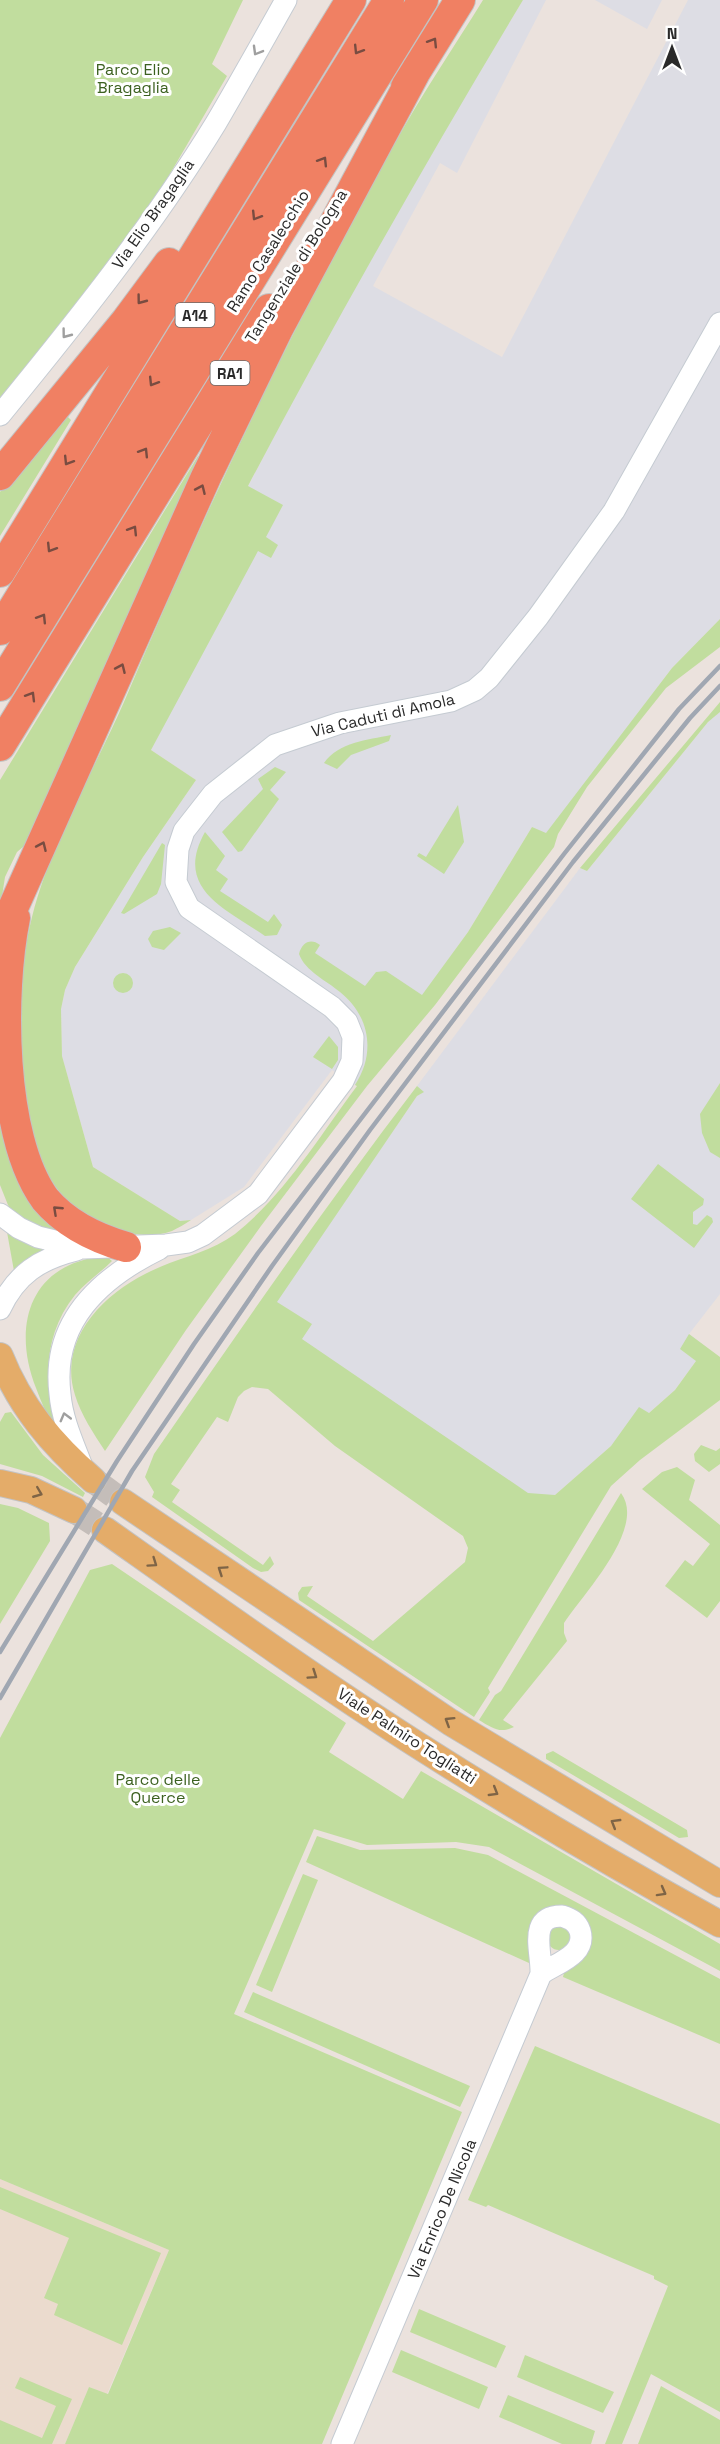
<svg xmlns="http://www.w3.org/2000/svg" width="720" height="2444" font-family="'Space Grotesk',sans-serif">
  <rect width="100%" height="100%" fill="#ebe2dd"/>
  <!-- industrial -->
  <path fill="#dddde4" d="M523 0H546L457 173 440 163 373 286 502 357 688 0H720V619L672 668 546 834 532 827 468 932 357 1086 332 1070 244 1187 191 1220 180 1221 93 1167 62 1056 61 1009 65 990 75 967 143 857 196 780 151 750 204 647 228 525 308 371 428 157Z
    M595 0H662L647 29Z
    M720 712V1083L712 1096 720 1100V1294L689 1334 706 1347 675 1390 555 1495 482 1547 247 1370 276 1302 417 1096 423 1092 417 1086 580 868 587 871 708 722Z"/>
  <!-- education -->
  <path fill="#ebdbce" d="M0 2179 169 2250 107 2394 89 2387 65 2444H0Z"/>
  <!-- green -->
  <path fill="#c1dd9e" d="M0 0H243L212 64 227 76 167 179 126 239 0 403Z
    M483 0H523C427 160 335 321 248 486L283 505 266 537 278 545 271 558 258 551 151 750 196 780 143 857 75 967 65 990 61 1009 62 1056 93 1167 180 1221 191 1220C185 1224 178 1228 172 1231 140 1243 94 1226 70 1203 7 1144 12 996 32 917 51 842 93 773 124 702 205 511 293 324 395 143 422 94 454 47 483 0Z
    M64 413 71 420 0 536V492Z
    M198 456 201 457 30 841 17 852 5 877 0 909V780Z
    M720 619V647L666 688 587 787 558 834 554 847 435 1005 367 1086 261 1226 186 1330 105 1451C94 1434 81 1415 75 1395 56 1335 111 1287 160 1267 186 1256 212 1251 235 1234 285 1194 319 1137 357 1086L355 1085C376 1053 370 1016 340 992 327 981 305 971 299 954 302 942 311 938 320 945L315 953 365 986 376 972 386 971 422 995 468 932 532 827 546 833 672 668Z
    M720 702V712L708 722 587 871 580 868Z
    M391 735 389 741 351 755 337 769 324 763C339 742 367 740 391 735Z
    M275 767 286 772 270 790 279 799 242 851 238 852 222 832 263 789 258 779Z
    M458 805 464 842 444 874 417 856 419 853 426 857Z
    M205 832 225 856 216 870 228 879 220 891 268 922 274 914 282 925 277 935 265 936C226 909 173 889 205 832Z
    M162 843 165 845 161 884 157 894 124 914 121 913Z
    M170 927 181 933 164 950 152 947 148 939 153 931Z
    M113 983a10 10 0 1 1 20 0a10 10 0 1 1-20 0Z
    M329 1036 338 1047V1060L332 1069 313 1057Z
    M720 1083V1158L710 1152 702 1133 700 1114Z
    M417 1086 424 1092 417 1096 277 1302 312 1324 302 1339 528 1493 555 1495 611 1446 639 1407 649 1413 675 1390 696 1361 680 1349 689 1334 720 1357V1400L640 1460 611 1486 488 1688 490 1692 474 1717 299 1600 298 1593 302 1587 313 1586 307 1596 373 1641 465 1562 468 1548 463 1536 335 1446 268 1389 252 1387 244 1391 238 1397 228 1422 217 1417 171 1484 180 1490 172 1502 263 1565 270 1556 274 1564 268 1571 261 1572 253 1568 152 1497 154 1492 145 1477 154 1454C240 1330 325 1206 417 1086Z
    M0 1116 76 1237 54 1235 13 1213 8 1205 0 1185Z
    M658 1164 704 1199 703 1205 693 1212V1224L697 1225 707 1215 712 1218 713 1222 694 1248 631 1199Z
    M7 1232 48 1248 14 1271Z
    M92 1258 107 1257 112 1261C100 1273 86 1282 75 1295 43 1335 42 1386 61 1431 47 1418 43 1406 36 1388 14 1333 25 1271 92 1258Z
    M11 1412 43 1455 85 1493 83 1497 42 1476 0 1464V1422L5 1413Z
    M701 1445 716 1451 720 1448V1464L709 1472 695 1461 694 1454Z
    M677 1467 695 1480 689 1500 720 1525V1601L707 1618 665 1586 685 1560 693 1566 710 1544 642 1489 662 1472Z
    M621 1493C647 1528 583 1594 564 1623V1633L567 1641 503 1720 514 1727C500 1734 492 1728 479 1720L495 1695 501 1691Z
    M0 1504 18 1508 49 1523 50 1541 0 1624Z
    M112 1564 346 1723 329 1752 403 1799 421 1771 720 1944V1971L489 1847 456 1842 367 1845 314 1829 234 2014 462 2112 322 2444H65L89 2387 108 2394 169 2250 0 2179V1738L90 1570Z
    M553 1751 687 1830 688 1837 679 1838 546 1759V1754Z
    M317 1836 360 1850 455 1848 488 1855 720 1979V2044L563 1977 564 1973C581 1960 599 1944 587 1921L557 1907 529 1963 306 1862Z
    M303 1874 318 1880 272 1992 256 1985Z
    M547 1938a12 12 0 1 1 24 0a12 12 0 1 1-24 0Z
    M253 1992 470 2086 460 2107 244 2012Z
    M535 2046 720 2124V2412L651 2374 622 2444H605L668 2286 654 2279V2276L488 2205 486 2207 468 2200Z
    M0 2187 161 2253 122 2345 54 2315 58 2304 44 2298 69 2238 0 2209Z
    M419 2309 506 2346 496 2368 410 2332Z
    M401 2350 488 2387 479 2409 392 2372Z
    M525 2355 614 2392 603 2413 517 2377Z
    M20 2377 72 2399 52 2444H0V2420L42 2438 56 2406 15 2388Z
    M661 2386 720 2420V2444H638Z
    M508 2395 595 2431 591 2444H562L499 2417Z"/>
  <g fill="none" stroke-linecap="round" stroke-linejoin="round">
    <!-- major-tunnel -->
    <path stroke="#c4bdb9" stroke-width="26" stroke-dasharray="26 13" stroke-linecap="butt" d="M93 1480 123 1502
      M74 1510 105 1530"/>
    <defs>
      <path id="minor" d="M0 415C77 321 153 226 216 123 240 82 263 41 286 0
        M0 1214 19 1228 38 1237 84 1248 166 1245 188 1242 203 1235 258 1194 343 1081 352 1061 353 1037 347 1022 332 1007 189 908 176 882 178 849 184 831 213 794 275 745 340 723 451 701 475 690 489 678 538 617 614 511 720 323
        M0 1309C16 1274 40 1259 76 1250
        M83 1469C74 1445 62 1420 60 1394 51 1322 100 1278 159 1249
        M562 1916C571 1919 577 1922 580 1931 587 1955 556 1963 541 1974 542 1951 527 1916 562 1916Z
        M342 2444 541 1974"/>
      <path id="major" d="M0 1356C20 1407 53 1445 93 1480
        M0 1483 31 1490 74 1510
        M123 1502 450 1722 720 1884
        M105 1530C211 1605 317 1681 427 1751 523 1812 620 1869 720 1924"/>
      <path id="highway" d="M406 87 460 0
        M0 475 126 321 169 263
        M0 572 351 0
        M0 630 389 0
        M0 686 423 0
        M0 746 269 309
        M15 918C0 992 0 1137 45 1199 66 1224 95 1238 126 1247
        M0 937 206 477 278 329 417 69"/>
    </defs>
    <!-- minor casing -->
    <use href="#minor" stroke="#c5cbd2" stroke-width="23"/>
    <!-- major casing -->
    <use href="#major" stroke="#c3c3c3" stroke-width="28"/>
    <!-- highway casing -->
    <use href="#highway" stroke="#c3c3c3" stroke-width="32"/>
    <!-- minor -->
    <use href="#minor" stroke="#fff" stroke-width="21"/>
    <!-- major -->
    <use href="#major" stroke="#e4ac69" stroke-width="26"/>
    <!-- highway -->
    <use href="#highway" stroke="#f08063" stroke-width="30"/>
    <!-- rail -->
    <path stroke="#a0a7b2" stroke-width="4.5" d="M0 1652 117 1461 194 1344 258 1253 564 854 679 709 720 666
      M0 1698 132 1471 272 1266 370 1130 573 862 690 718 720 686"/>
  </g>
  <!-- one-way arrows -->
  <defs><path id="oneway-chevron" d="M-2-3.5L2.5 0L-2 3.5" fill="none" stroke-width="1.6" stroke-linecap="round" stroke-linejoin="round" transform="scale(1.5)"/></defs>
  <g stroke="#794c41">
    <use href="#oneway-chevron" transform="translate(433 42) rotate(-58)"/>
    <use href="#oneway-chevron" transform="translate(358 50) rotate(122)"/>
    <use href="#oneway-chevron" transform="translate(323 161) rotate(-58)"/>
    <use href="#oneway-chevron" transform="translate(256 216) rotate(122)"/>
    <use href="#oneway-chevron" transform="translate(141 300) rotate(127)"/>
    <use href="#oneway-chevron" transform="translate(153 382) rotate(122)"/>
    <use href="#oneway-chevron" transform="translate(144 452) rotate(-58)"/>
    <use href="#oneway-chevron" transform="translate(68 461) rotate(122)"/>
    <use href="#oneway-chevron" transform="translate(201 489) rotate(-66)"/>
    <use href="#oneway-chevron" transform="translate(133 530) rotate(-58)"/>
    <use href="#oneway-chevron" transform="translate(51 548) rotate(122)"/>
    <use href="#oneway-chevron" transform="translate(42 618) rotate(-58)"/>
    <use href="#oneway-chevron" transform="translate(121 668) rotate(-66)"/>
    <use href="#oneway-chevron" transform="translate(31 696) rotate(-59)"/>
    <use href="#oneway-chevron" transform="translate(42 846) rotate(-66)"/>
    <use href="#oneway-chevron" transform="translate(57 1210) rotate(-137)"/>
  </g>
  <g stroke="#9f9f9f">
    <use href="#oneway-chevron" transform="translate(257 51) rotate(120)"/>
    <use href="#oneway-chevron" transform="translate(66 334) rotate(127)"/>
    <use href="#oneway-chevron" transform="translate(65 1417) rotate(-105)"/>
  </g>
  <g stroke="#7e6446">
    <use href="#oneway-chevron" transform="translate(38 1493) rotate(22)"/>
    <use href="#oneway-chevron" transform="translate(153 1563) rotate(35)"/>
    <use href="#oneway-chevron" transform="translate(222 1570) rotate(-146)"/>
    <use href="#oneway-chevron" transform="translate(313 1675) rotate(34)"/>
    <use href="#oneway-chevron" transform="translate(449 1721) rotate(-148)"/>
    <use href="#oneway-chevron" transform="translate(494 1792) rotate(31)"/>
    <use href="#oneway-chevron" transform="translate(615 1823) rotate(-149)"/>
    <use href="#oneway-chevron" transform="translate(662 1892) rotate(29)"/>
  </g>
  <g text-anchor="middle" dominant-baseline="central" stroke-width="6" stroke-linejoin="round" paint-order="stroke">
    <!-- shield labels -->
    <g fill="#fff" stroke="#6a6a6a" stroke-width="1.5">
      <rect x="175.5" y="303" width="39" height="24" rx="4.5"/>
      <rect x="210.5" y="361" width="39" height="24" rx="4.5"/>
    </g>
    <g font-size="15" font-weight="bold" fill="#2a2a2a">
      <text x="195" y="315">A14</text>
      <text x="230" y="373">RA1</text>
    </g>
    <!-- park labels -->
    <g font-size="16" fill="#3c6120" stroke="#fff">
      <text x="133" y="69">Parco Elio<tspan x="133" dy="18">Bragaglia</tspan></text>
      <text x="158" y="1779">Parco delle<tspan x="158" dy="18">Querce</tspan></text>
    </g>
    <!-- street labels -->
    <g font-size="16" fill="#2a2a2a" stroke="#fff">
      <text transform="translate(153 214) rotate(-55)">Via Elio Bragaglia</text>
      <text transform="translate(268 251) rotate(-58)">Ramo Casalecchio</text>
      <text transform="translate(296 266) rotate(-58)">Tangenziale di Bologna</text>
      <text transform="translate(383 715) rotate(-13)">Via Caduti di Amola</text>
      <text transform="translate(407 1736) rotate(33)">Viale Palmiro Togliatti</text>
      <text transform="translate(442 2209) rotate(-67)">Via Enrico De Nicola</text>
    </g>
  </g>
  <!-- north arrow -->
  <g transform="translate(672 48)" stroke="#ffffff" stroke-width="4.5" paint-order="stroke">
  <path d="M0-4.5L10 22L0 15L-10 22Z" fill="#2a2a2a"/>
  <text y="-9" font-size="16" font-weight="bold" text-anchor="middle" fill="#2a2a2a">N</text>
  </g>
</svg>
